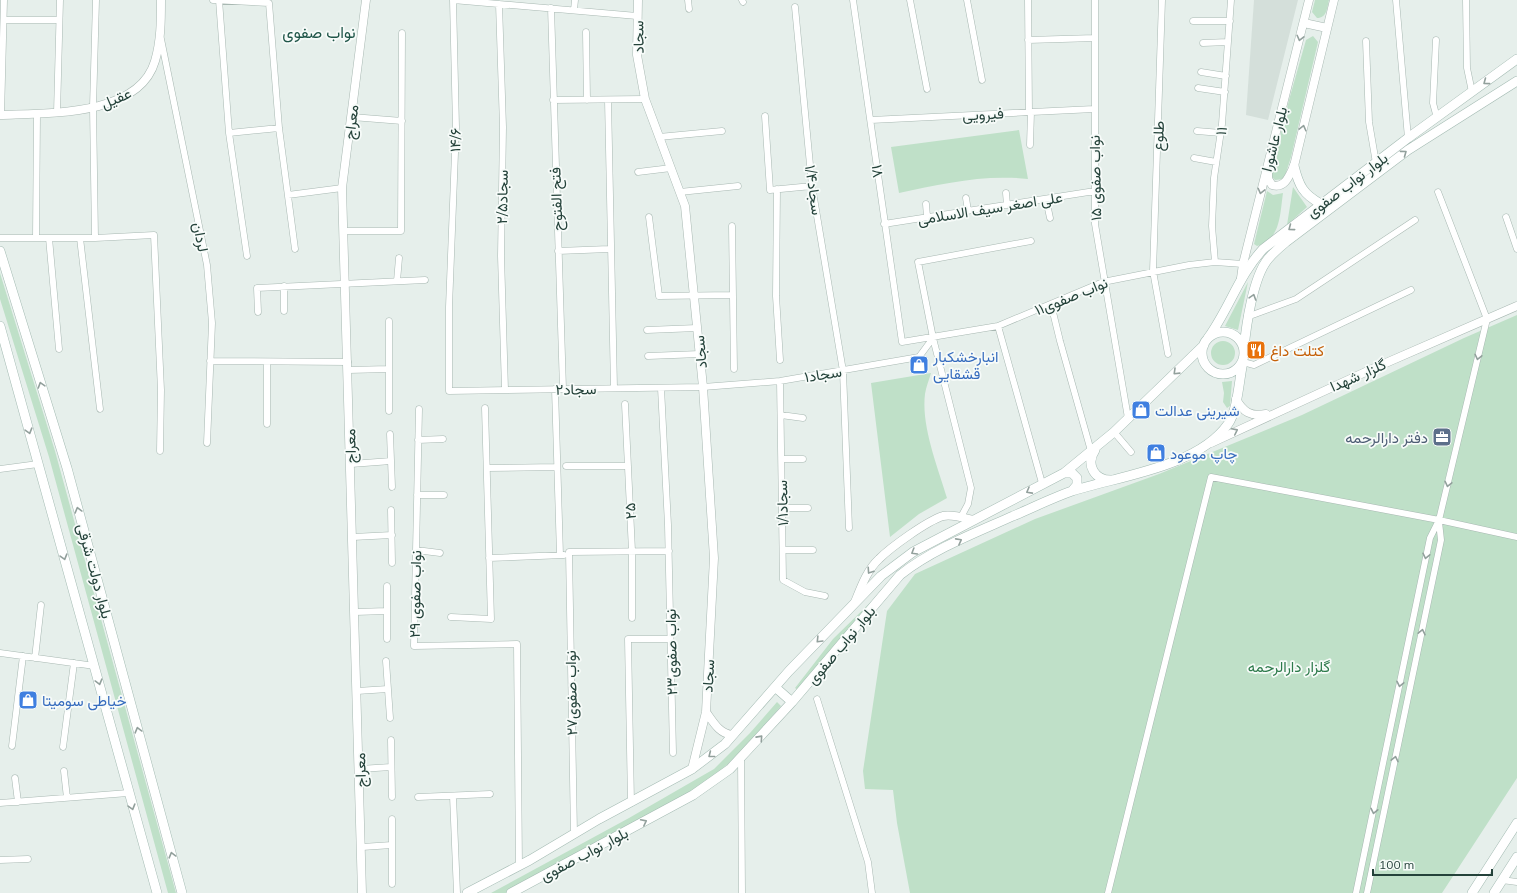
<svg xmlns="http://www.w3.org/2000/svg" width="1517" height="893" font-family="Mulish,Vazirmatn,sans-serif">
  <rect width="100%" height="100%" fill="#e6efeb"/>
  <!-- built -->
  <path fill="#d4dfda" d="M1254 0H1298L1268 120 1246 115Z"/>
  <!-- green -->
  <path fill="#bfe0c8" d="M1315 0H1329C1327 8 1327 18 1317 18L1312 12Z
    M1313 36 1318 42 1291 157 1284 179 1275 180 1272 177V170L1289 100 1306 40Z
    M1019 130 1028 179C984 174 941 184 899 193L891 147Z
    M1293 187 1307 207 1287 225Z
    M1267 191 1273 195 1283 193C1280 213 1281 240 1257 246L1254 244Z
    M0 273 55 451 176 893H168L49 457 0 299Z
    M1248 282 1238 330 1225 326Z
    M1517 315V778L1442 893H910L897 823 893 790 865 789 863 771 887 611 915 574 1035 519 1159 474 1302 415 1464 338Z
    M1211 353a12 12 0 1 1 24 0a12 12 0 1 1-24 0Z
    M931 373C929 380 926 387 925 394 921 426 938 468 947 498L919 514 890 537 871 383Z
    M1232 381 1230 406 1227 408 1223 402 1224 393 1222 382Z
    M879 594 798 690 795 688 833 639Z
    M777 702 781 706 743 750 707 783 506 893H491L629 818 714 769 750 733Z"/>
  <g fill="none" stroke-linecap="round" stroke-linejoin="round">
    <defs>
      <path id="minor" d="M213 0 269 3 279 128 295 249
        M219 0 229 133 247 256
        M453 0 456 127 449 307V391L703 387 780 381 919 357 933 338
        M453 0 637 16
        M688 0 689 9
        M742 0 743 2
        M853 0 902 342 998 326 1103 282 1189 265 1215 262 1243 264
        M910 0 927 89
        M967 0 982 80
        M1028 0 1029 112
        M1095 0V224L1128 418
        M1162 0 1153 271 1168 354
        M1396 0 1408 138
        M1466 0 1467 68 1472 92
        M499 4 503 127 501 256 505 390
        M795 7 812 186 843 371 849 528
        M551 8 563 389
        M574 10 575 0
        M4 20H59
        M1193 21H1230
        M586 32 587 100
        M161 39 207 265 212 323 207 443
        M1028 40 1095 38
        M1436 40 1433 103 1437 118
        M1366 41 1369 122 1376 163
        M1203 43 1228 42
        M1201 72 1226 76
        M1198 88 1225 92
        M553 100 645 99
        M608 100 614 388
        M57 113 60 0
        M1 115 4 0
        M765 116 770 190 812 186
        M352 117 402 121
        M871 120 1094 109
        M1197 131 1221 133
        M229 133 279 128
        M659 137 722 131
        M1030 145 1031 112
        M1194 158 1216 162
        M638 172 671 168
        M777 189 776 296 780 360
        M680 192 738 186
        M1006 193 1007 205
        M288 195 342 188
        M966 198 968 211
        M1046 199 1050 218
        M926 204 927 217
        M649 217 659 296 733 295
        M1506 217 1517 249
        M884 224 1095 191
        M732 226 734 369
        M344 231H401L402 33
        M0 238H95L154 235 161 390 160 451
        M36 238 37 114
        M49 238 59 349
        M80 238 100 409
        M95 238 93 107 96 0
        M558 251 609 249
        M1215 262 1212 226 1214 178 1222 124 1231 0
        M397 281 399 258
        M284 286V311
        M1051 304 1060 341 1091 451
        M258 312 257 288 425 280
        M1247 317 1296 299 1415 220
        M998 326 1042 483
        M647 330 697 328
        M648 356 700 354
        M210 361 348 362
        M1243 362 1254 365 1411 290
        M348 370 389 369
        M780 381 783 580 805 592 825 596
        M661 388 668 525 673 753
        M555 389 560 555
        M625 404 632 551V618
        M419 409 414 646 517 644 519 866
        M389 411V321
        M781 415 803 418
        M267 424V362
        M1114 432 1131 452
        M390 434 392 487
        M418 440 443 439
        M782 459H803
        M351 464 391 461
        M566 466H628
        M487 468 557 467
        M0 469 38 464
        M417 495H444
        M782 508H808
        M391 510 392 563
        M961 517 968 504 971 488 933 338 918 262 1031 241
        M353 537 392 535
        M416 550 440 553
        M783 550H813
        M489 558 564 555
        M355 612 387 611
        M451 617 491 619 485 408
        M387 639V586
        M0 653 95 666
        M35 658 41 605
        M386 661 390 718
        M357 691 388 689
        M817 699 868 862 872 893
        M391 740 392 797
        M12 746 23 656
        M63 747 74 663
        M741 758 742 893
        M360 769 391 767
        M64 771 67 798
        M15 778 18 802
        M453 796 457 893
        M418 797 490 794
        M0 803 128 793
        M631 803 628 639H670
        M392 819V884
        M574 834 569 552 669 551
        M362 847 392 845
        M0 860 28 859
        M1502 880 1517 882
        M1108 893 1211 477 1439 520 1517 537
        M1356 893 1430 538 1439 520 1487 319 1438 192
        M1367 893 1441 540 1439 522"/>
      <path id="tertiary" d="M638 0 637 55 645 99 685 206 703 387 714 558 706 712 692 769
        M1304 23 1327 28
        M0 115C46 113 139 117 155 61 161 41 161 20 161 0
        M1268 171V179L1272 185C1285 189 1289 176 1294 166L1334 0
        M1241 278 1243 264 1309 0
        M1236 399C1243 412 1251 417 1266 414
        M1211 443 1372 369 1517 306
        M855 602C861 587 867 570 879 559 891 547 927 521 943 516 953 514 964 518 973 520
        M706 712C714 723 719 733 732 735
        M362 893 342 188 366 0"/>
      <path id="secondary" d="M1294 166C1299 186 1303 194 1321 204
        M0 251 67 468 182 893
        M0 326 157 893
        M1202 353a21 21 0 1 1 42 0a21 21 0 1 1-42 0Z
        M1208 338C1229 309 1239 275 1263 249L1408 138 1517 59
        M1244 349C1246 326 1253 277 1268 259 1273 253 1280 247 1286 242L1408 150 1517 81
        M1095 450C1085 465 1095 481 1112 480
        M1064 473H1072L1077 478V485L1072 491
        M775 687 792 702
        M467 893 530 860 599 819 692 769 725 744 789 671 881 576 913 552 1064 473 1114 432 1204 345
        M511 893 693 795 730 769 792 702 900 575C933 549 975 533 1013 516 1032 508 1052 498 1072 491 1119 476 1198 467 1228 424 1238 410 1239 379 1243 362
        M1472 893 1517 823
        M1494 893 1517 857"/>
    </defs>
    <!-- minor casing -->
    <use href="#minor" stroke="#a8b8b2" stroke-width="7"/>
    <!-- tertiary casing -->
    <use href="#tertiary" stroke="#a8b8b2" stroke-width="9"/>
    <!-- secondary casing -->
    <use href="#secondary" stroke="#a4bbb3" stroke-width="10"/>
    <!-- minor -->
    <use href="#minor" stroke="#fff" stroke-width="6"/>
    <!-- tertiary -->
    <use href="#tertiary" stroke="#fff" stroke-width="8"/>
    <!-- secondary -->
    <use href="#secondary" stroke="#fff" stroke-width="9"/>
  </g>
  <!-- one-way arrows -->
  <defs><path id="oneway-chevron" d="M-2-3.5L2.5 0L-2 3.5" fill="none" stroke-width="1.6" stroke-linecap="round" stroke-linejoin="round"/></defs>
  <g stroke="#92a09c">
    <use href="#oneway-chevron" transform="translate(1300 38) rotate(104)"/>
    <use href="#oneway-chevron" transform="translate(1486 82) rotate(143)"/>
    <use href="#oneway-chevron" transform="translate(1303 128) rotate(-76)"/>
    <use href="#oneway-chevron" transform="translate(1404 153) rotate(-36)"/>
    <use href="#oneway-chevron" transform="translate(1261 191) rotate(104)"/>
    <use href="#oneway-chevron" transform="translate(1291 228) rotate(143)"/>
    <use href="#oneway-chevron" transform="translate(1253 297) rotate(-72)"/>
    <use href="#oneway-chevron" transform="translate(1478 357) rotate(103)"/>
    <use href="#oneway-chevron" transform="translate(1176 372) rotate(136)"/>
    <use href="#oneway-chevron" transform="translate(41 385) rotate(-107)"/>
    <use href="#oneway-chevron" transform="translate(29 431) rotate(74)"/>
    <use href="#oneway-chevron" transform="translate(1235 431) rotate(-26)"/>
    <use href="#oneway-chevron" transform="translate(1448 484) rotate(103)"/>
    <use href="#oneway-chevron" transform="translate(1029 491) rotate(151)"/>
    <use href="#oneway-chevron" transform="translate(78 510) rotate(-105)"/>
    <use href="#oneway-chevron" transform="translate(959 541) rotate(-28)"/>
    <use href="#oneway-chevron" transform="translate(914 552) rotate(149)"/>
    <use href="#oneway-chevron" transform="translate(1426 556) rotate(102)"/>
    <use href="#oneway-chevron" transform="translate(64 557) rotate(74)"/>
    <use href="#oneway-chevron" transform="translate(870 571) rotate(124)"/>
    <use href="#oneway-chevron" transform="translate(1422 632) rotate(-78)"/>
    <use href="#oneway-chevron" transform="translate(819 640) rotate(134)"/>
    <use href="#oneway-chevron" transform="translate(99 682) rotate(75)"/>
    <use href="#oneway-chevron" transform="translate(1400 684) rotate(102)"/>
    <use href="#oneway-chevron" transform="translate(138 730) rotate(-105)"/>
    <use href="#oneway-chevron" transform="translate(760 738) rotate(-48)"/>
    <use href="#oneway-chevron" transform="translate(711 755) rotate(142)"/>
    <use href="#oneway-chevron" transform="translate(1395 759) rotate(-78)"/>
    <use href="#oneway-chevron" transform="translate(132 807) rotate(74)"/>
    <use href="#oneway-chevron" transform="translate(1374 811) rotate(102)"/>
    <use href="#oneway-chevron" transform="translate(644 822) rotate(-27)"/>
    <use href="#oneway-chevron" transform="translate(172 855) rotate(-105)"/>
  </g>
  <!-- icons -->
  <defs>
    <symbol id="restaurant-square" viewBox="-11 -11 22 22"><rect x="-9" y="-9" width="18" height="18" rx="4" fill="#e8710a" stroke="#f7fbf9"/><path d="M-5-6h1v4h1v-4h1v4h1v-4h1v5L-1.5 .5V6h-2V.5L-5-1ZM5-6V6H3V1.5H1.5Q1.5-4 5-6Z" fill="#fff"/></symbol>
    <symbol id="shop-square" viewBox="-11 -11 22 22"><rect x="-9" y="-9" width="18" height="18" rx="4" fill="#3f7fe0" stroke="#f7fbf9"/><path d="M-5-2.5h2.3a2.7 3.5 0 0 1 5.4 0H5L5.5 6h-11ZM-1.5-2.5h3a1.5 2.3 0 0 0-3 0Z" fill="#fff"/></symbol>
    <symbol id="office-square" viewBox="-11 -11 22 22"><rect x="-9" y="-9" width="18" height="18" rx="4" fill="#5c6f8a" stroke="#f7fbf9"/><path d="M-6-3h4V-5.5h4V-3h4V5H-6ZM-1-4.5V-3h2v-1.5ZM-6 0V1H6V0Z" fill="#fff"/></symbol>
  </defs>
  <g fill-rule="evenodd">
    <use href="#restaurant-square" x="1245" y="339" width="22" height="22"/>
    <use href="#shop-square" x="908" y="354" width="22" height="22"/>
    <use href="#shop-square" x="1130" y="399" width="22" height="22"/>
    <use href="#office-square" x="1431" y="426" width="22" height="22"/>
    <use href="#shop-square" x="1145" y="442" width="22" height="22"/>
    <use href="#shop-square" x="17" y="689" width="22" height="22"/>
  </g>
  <g text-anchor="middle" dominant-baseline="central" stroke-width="3.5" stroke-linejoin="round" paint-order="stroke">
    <!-- street labels -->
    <g font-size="15" fill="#24423a" stroke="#f7fbf9">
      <text transform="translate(638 37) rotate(-91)">سجاد</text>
      <text transform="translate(116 98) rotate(-23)">عقیل</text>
      <text transform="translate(983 114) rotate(-3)">فیرویی</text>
      <text transform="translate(351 122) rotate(-83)">معراج</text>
      <text transform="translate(1221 131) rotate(-82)">۱۱</text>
      <text transform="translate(1158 136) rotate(-88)">طلوع</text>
      <text transform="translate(1274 139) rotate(-76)">بلوار عاشورا</text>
      <text transform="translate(455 140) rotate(-89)">۱۴/۶</text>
      <text transform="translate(878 171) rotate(83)">۱۸</text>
      <text transform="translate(1095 178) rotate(-91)">نواب صفوی ۱۵</text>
      <text transform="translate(1347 185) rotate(-37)">بلوار نواب صفوی</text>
      <text transform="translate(814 190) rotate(82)">۱/۴سجاد</text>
      <text transform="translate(502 197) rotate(-89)">۲/۵سجاد</text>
      <text transform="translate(556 199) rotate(-92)">فتح الفتوح</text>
      <text transform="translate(990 208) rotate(-9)">علی اصغر سیف الاسلامی</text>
      <text transform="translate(201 237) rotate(79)">لردان</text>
      <text transform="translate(1071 296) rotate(-22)">۱۱نواب صفوی</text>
      <text transform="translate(700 352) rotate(-95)">سجاد</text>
      <text transform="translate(823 374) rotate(-9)">۱سجاد</text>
      <text transform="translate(1358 375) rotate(-24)">گلزار شهدا</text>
      <text transform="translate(576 389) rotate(-1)">۲سجاد</text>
      <text transform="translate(350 446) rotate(-91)">معراج</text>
      <text transform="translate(782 503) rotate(-91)">۱/۱سجاد</text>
      <text transform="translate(630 511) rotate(-93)">۲۵</text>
      <text transform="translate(95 571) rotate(75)">بلوار دولت شرقی</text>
      <text transform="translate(415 594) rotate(-89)">نواب صفوی ۲۹</text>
      <text transform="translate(841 645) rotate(-50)">بلوار نواب صفوی</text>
      <text transform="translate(671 652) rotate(-91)">۲۳نواب صفوی</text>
      <text transform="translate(708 676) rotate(-87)">سجاد</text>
      <text transform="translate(571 693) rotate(-91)">۲۷نواب صفوی</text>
      <text transform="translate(360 770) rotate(-92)">معراج</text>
      <text transform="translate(584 854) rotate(-28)">بلوار نواب صفوی</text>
    </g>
    <!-- food labels -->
    <g font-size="15" fill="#c56008" stroke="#f7fbf9" text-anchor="start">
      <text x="1270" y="350">کتلت داغ</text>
    </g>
    <!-- shop labels -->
    <g font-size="15" fill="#366cbe" stroke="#f7fbf9" text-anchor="start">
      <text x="933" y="356">انبارخشکبار<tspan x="933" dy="17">قشقایی</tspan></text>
      <text x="1155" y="410">شیرینی عدالت</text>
      <text x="1170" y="453">چاپ موعود</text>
      <text x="42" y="700">خیاطی سومیتا</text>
    </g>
    <!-- service labels -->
    <g font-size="15" fill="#4e5e75" stroke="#f7fbf9" text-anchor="end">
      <text x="1428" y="437">دفتر دارالرحمه</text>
    </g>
    <!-- park labels -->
    <g font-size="15" fill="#2d7a4b" stroke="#f7fbf9">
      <text x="1289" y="666">گلزار دارالرحمه</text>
    </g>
    <!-- neighbourhood labels -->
    <g font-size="16" fill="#1f5548" stroke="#f7fbf9">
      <text x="319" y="32">نواب صفوی</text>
    </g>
  </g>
  <!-- scale -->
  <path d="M1373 869v6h119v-6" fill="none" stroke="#24423a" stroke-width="2"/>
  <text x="1379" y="869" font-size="12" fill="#24423a" stroke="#f7fbf9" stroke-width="3" paint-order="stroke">100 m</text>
</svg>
